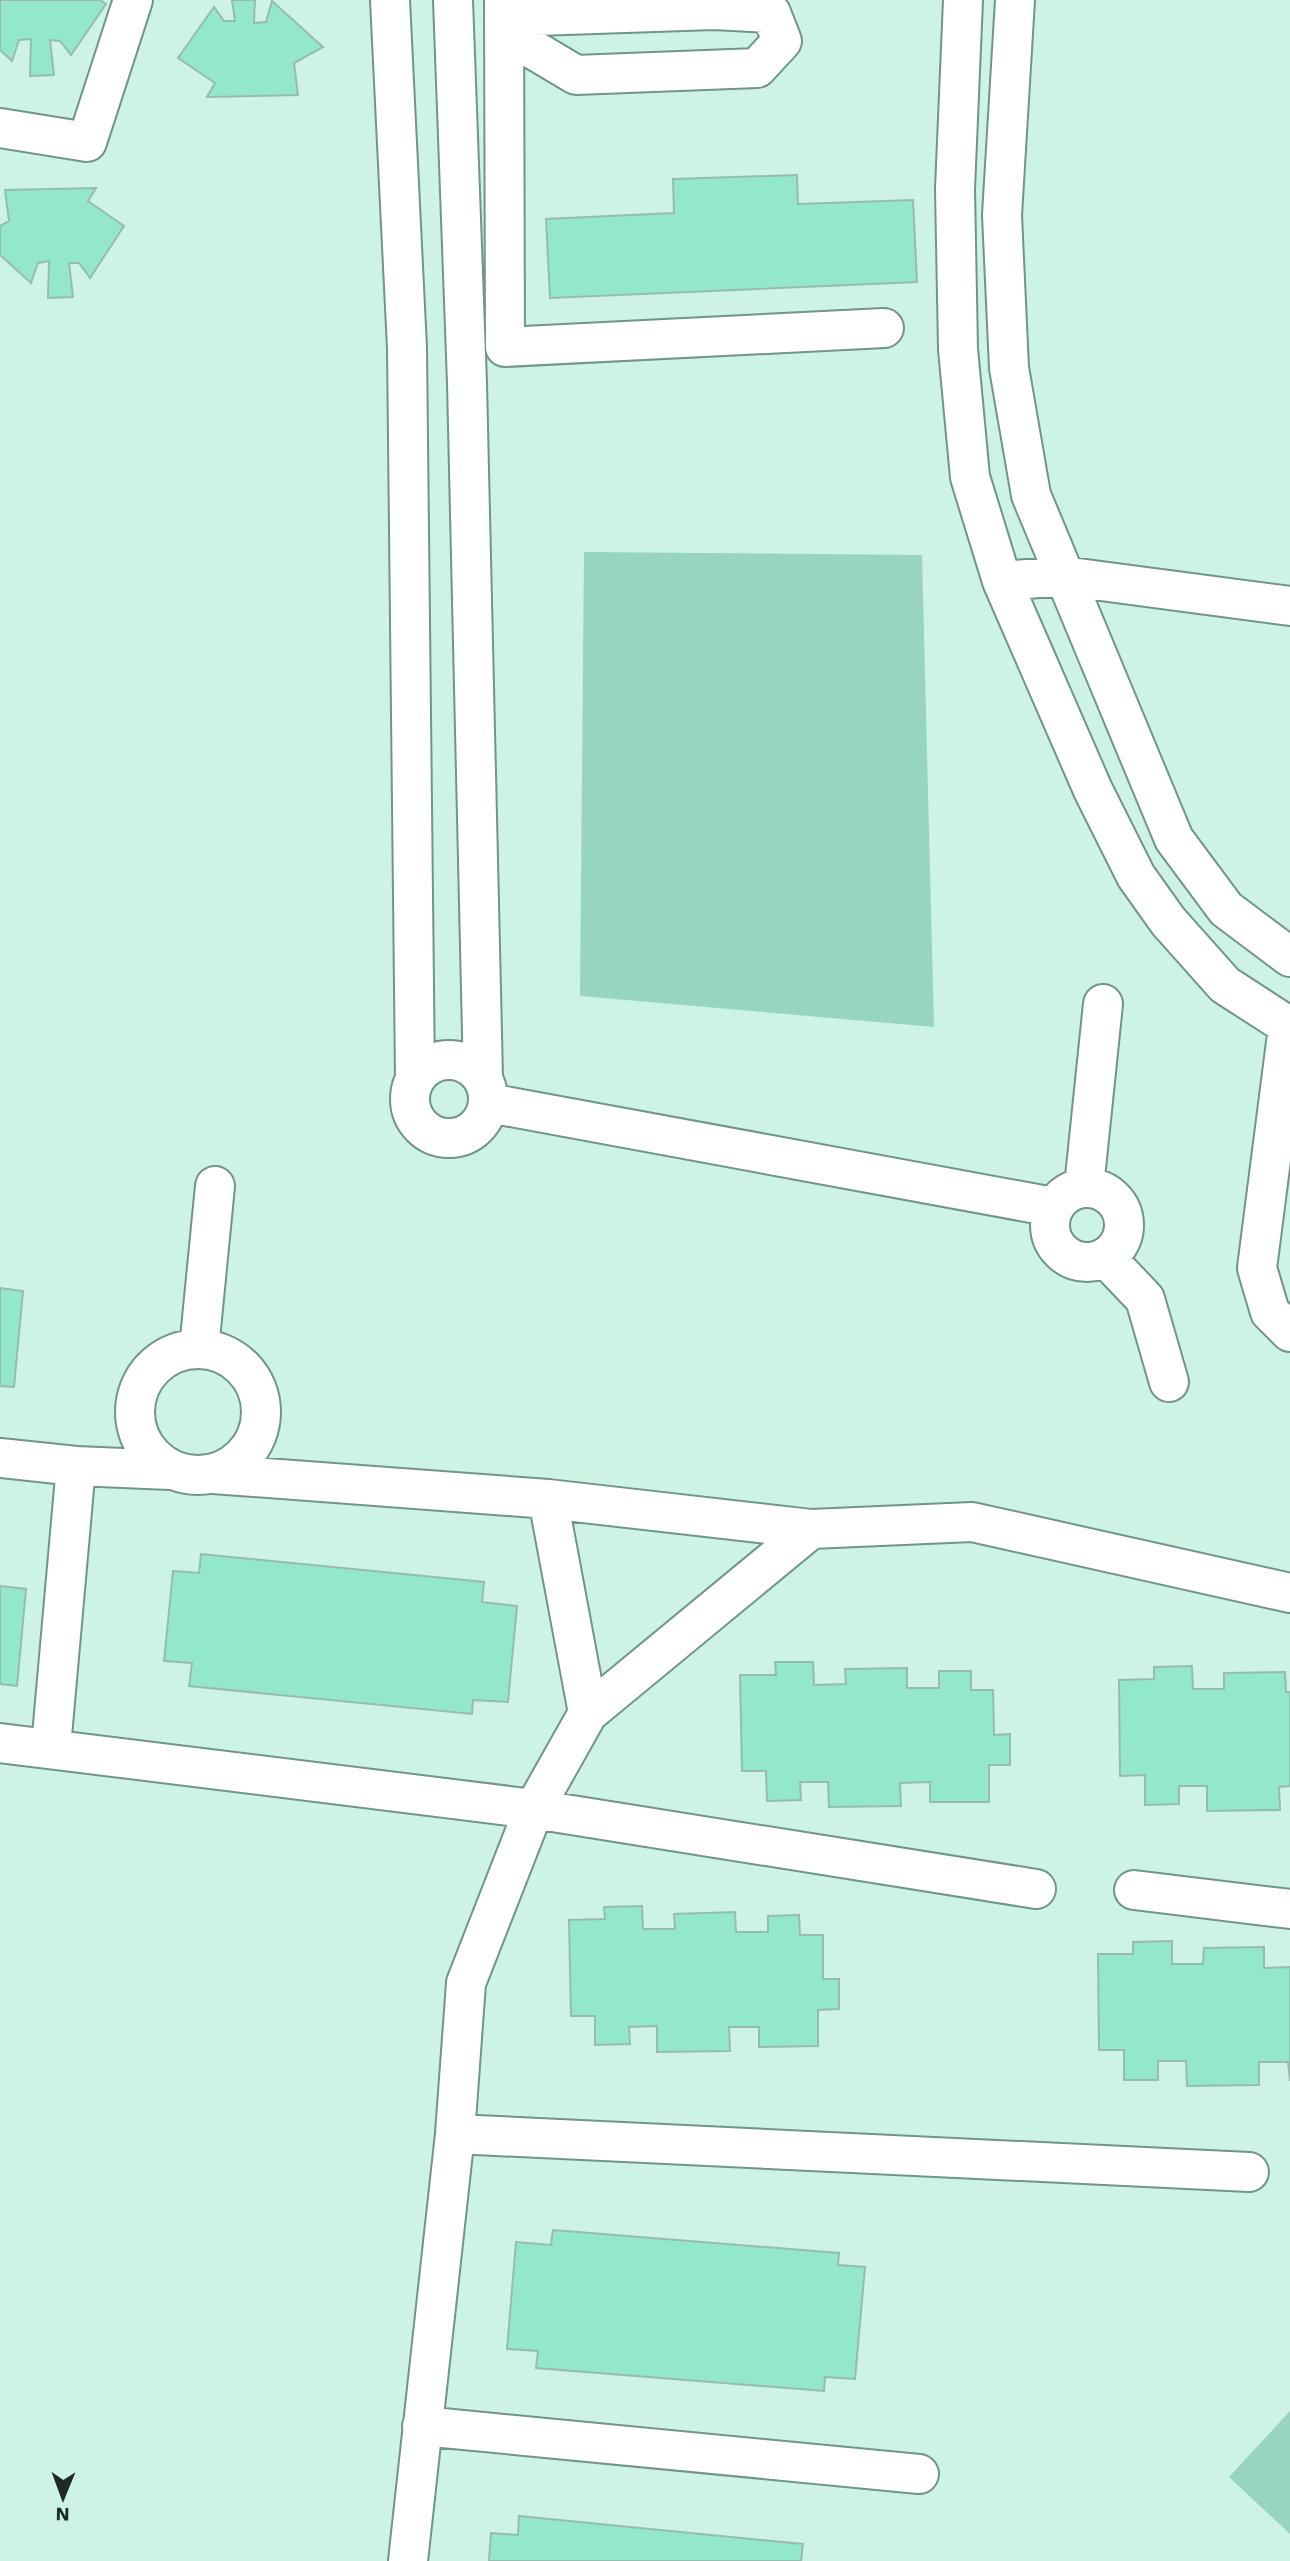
<svg xmlns="http://www.w3.org/2000/svg" width="1290" height="2561" font-family="'Work Sans',sans-serif">
  <rect width="100%" height="100%" fill="#cdf3e5"/>
  <!-- green -->
  <path fill="#98d5bf" d="M584 552 922 555 934 1027 580 996Z
    M1290 2411V2534L1229 2477Z"/>
  <!-- building -->
  <path fill="#93e8cb" stroke="#97bcae" stroke-width="2" d="M0 0H100L106 4 71 55 60 41 50 40 54 75 30 76 31 39 19 40 12 61 0 50Z
    M232 0H255L254 23 266 22 272 1 323 47 294 63 298 95 207 97 215 83 178 58 214 7 224 21H235Z
    M797 175 798 204 913 200 917 282 550 298 546 219 674 213 673 179Z
    M96 188 88 201 124 226 90 278 79 263H69L73 297 48 298 49 261 38 263 31 283 0 255V226L9 221 5 190Z
    M0 1288 23 1291 14 1387 0 1386Z
    M201 1554 484 1582 482 1602 517 1606 508 1702 473 1700 472 1714 189 1686 192 1663 164 1661 173 1571 199 1573Z
    M0 1586 26 1589 17 1686 0 1684Z
    M775 1662H813L814 1685 846 1684 845 1669 907 1668V1688H939V1671H971V1690H993L994 1735 1010 1734V1765H989V1802H930V1782L900 1783 901 1806 829 1807 828 1782H800L801 1800 767 1801 766 1771H742L740 1675H776Z
    M1192 1666 1193 1689H1224V1673L1285 1672 1286 1692H1290V1786L1279 1787 1280 1810 1207 1811V1786H1179V1804L1145 1805V1775L1120 1776 1119 1680 1154 1679V1667Z
    M642 1906 643 1929H675L674 1914 735 1912 736 1932H768V1916L799 1915 800 1935H823V1979H839V2009L818 2010V2046L759 2047V2027H729L730 2051 657 2052V2026L629 2027 630 2044 595 2045V2016H571L569 1920 605 1919 604 1907Z
    M1172 1941V1964H1203L1204 1948 1264 1947V1968L1290 1967V2081L1288 2062H1259V2085L1187 2086 1186 2061H1158V2080H1124V2050H1099L1098 1954H1133V1942Z
    M553 2230 839 2253 838 2265 865 2267 855 2379 825 2377 824 2391 536 2368 538 2351 507 2349 516 2242 551 2245Z
    M519 2516 803 2544 801 2561H489L491 2533 518 2535Z"/>
  <g fill="none" stroke-linecap="round" stroke-linejoin="round">
    <defs>
      <path id="minor" d="M390 0 407 348 415 1078
        M453 0 467 383 483 1077
        M504 0 505 347 884 328
        M963 0 955 189 958 349 970 477 1002 581 1093 790 1136 876 1168 921 1225 985 1290 1027
        M1015 0 1002 215 1009 368 1031 495 1174 839 1226 909 1290 957
        M714 10 771 13 782 41 757 68 576 75 534 50 505 17Z
        M0 128 87 142 133 0
        M1002 581 1063 576 1290 606
        M1288 1027 1257 1268 1270 1312 1290 1332
        M410 1099a39 39 0 1 1 78 0a39 39 0 1 1-78 0Z
        M489 1103 1053 1207
        M1084 1187 1103 1004
        M1050 1225a37 37 0 1 1 74 0a37 37 0 1 1-74 0Z
        M1106 1258 1145 1299 1169 1382
        M135 1412a63 63 0 1 1 126 0a63 63 0 1 1-126 0Z
        M199 1349 215 1186
        M0 1458 76 1466 51 1747
        M76 1466 170 1470
        M213 1474 548 1499 588 1713
        M548 1499 811 1529
        M0 1743 534 1809 1036 1889
        M1134 1890 1290 1909
        M455 2134 1249 2172
        M422 2426 919 2474
        M408 2561 455 2134 466 1983 534 1809 588 1713 811 1529 972 1522 1290 1593"/>
    </defs>
    <!-- minor casing -->
    <use href="#minor" stroke="#719588" stroke-width="42"/>
    <!-- minor -->
    <use href="#minor" stroke="#fff" stroke-width="38"/>
  </g>
  <!-- north arrow -->
  <g transform="translate(63 2498) rotate(181)" stroke="#cdf3e5" stroke-width="5" paint-order="stroke">
  <path d="M0-5L12 26L0 18L-12 26Z" fill="#1c2b26"/>
  <text y="-10" font-size="19" font-weight="bold" text-anchor="middle" fill="#1c2b26">N</text>
  </g>
</svg>
